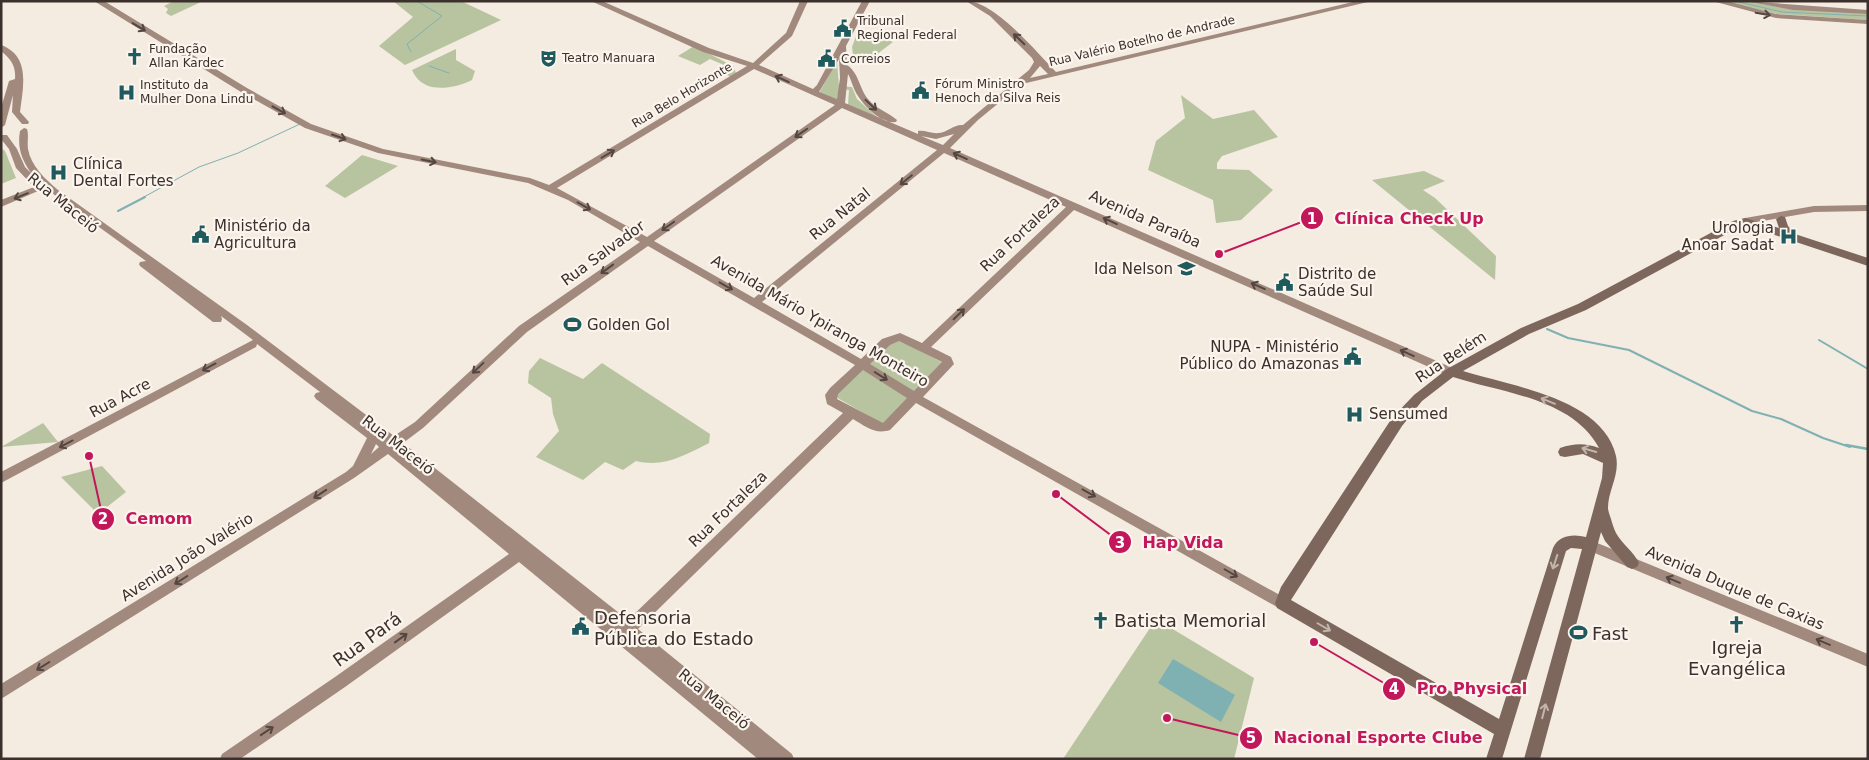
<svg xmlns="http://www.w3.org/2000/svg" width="1869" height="760" font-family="'DejaVu Sans',sans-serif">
  <rect width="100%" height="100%" fill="#f4ebe1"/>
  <!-- green -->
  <path fill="#b8c4a0" d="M174 1H203L171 16 166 13 168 9 164 6Z
    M393 1H461L501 20 405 65 379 46 413 17Z
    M1718 1H1743L1790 9 1868 12V20L1777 14Z
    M862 29 893 42 864 64 857 65 854 63 852 47 858 31Z
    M694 46 733 66 736 73 731 77 716 70 724 65 710 59 700 65 678 56Z
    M456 49V60L475 71 472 80C451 90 422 94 412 70Z
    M837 61 839 86 852 87 857 99 878 118 848 105 849 90 839 89 837 99 819 93Z
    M1181 95 1213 119 1254 110 1278 137 1222 156 1217 163V169L1249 170 1273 190 1241 220 1216 223 1213 200 1148 170 1156 141 1185 118Z
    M1 148 5 151 16 178 1 184Z
    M362 155 398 166 345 198 325 186Z
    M1424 171 1445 181 1423 190 1435 198 1496 256 1495 280 1372 180Z
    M896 338 943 363 883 424 834 396Z
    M540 358 583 379 602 363 710 434 709 443C685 455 664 468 636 461L623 470 605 462 583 480 536 457 559 431 553 414 551 398 528 383 529 371Z
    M43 423 58 442 1 447Z
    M102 466 126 492 98 514 61 477Z
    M1156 619 1254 678 1234 759H1063Z"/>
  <!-- water -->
  <path fill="#7fb0b2" d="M1173 659 1235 695 1221 722 1158 683Z"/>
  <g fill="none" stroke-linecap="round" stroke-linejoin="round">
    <!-- stream-far2 -->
    <path stroke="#7fb0b2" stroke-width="1" d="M1735 1 1782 12 1868 16
      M411 52 407 44 442 16 417 1
      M429 66 449 73
      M142 198 199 167 238 153 300 124"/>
    <!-- stream-far1 -->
    <path stroke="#7fb0b2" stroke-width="2" d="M118 211 145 197
      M1547 329 1568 338 1629 350 1752 411 1781 419 1823 438 1850 447
      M1819 340 1868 369"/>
    <!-- stream -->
    <path stroke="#7fb0b2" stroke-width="2.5" d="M1846 445 1868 449"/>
    <!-- secondary -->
    <path fill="#a18a7d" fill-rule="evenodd" d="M94 1H104L247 88 311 124 383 149 530 178 549 185 747 66 703 52 591 1H602L709 48 753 63 786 33 800 1H808L792 36 759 65 813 89 817 85 862 1H870L846 46 847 65C859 73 859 88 868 99 876 109 888 112 897 120L896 122C882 124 865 107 858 96 853 89 852 81 848 74L845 103 918 134V131C925 130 932 134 939 133 948 132 954 124 963 125L1029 70 1034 62 1032 58 990 16 966 1C995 1 1036 52 1056 72L1357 1H1372L1022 84 978 120 950 148 1455 369 1457 372 1451 376 1447 375 1074 210 931 347 951 357 954 364 923 397 1287 599 1289 603 1287 607 1282 609 1277 607 916 403 890 430C875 435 865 426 853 419L638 629 792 754 794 759H758L519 562 345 687 240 759H220L222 754 335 677 509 554 388 454 354 478 1 699V684L346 472 353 466 367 438 316 399 314 396 316 393 320 392 257 344 256 347 1 483V472L253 340 221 316 222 319 221 322H213L140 266 139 264 140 262 146 261 45 188 1 207V200L34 187 16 168 9 149 1 139V135H7L17 149 25 167 31 173C22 160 17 148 20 131L24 128 27 129C29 135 27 142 28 149 31 166 45 179 58 190L247 325 394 436 415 422 519 326 640 242 568 200 528 183 378 153 305 128 241 92ZM839 59 840 78 837 99 819 92ZM1040 66 1048 74 1030 78ZM754 69 835 105 647 237 557 188ZM842 108 937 150 754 298 654 241ZM954 134 943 145 921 136 936 139ZM944 153 1066 207 922 343 900 333 882 339 861 359 762 302ZM648 246 855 365 830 388 825 395 827 404 843 413 628 620 403 443 423 428 527 332ZM899 341 942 362 914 391 870 364 890 345ZM863 370 907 398 883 423 837 399 838 394ZM376 444 379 447 371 454Z
      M1712 1H1726L1776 14 1868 20V24L1776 18Z
      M1744 1 1868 10V14L1793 10Z
      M1 45C31 56 23 87 20 112L29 122 28 124H22L12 112 13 95 5 125 1 128V108L9 81 15 79C16 66 11 59 1 51Z
      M1868 205V211L1814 212 1745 224 1740 221 1745 218 1814 206Z
      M1590 540 1868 654V667L1585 549 1584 545 1585 541Z"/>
    <!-- primary -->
    <path fill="#7d675c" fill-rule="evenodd" d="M1781 216 1785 217 1788 226 1795 234 1868 258V266L1745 225 1741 226 1586 310 1529 334 1463 371C1510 386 1603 398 1616 456 1620 475 1608 490 1608 508 1608 511 1610 516 1611 519 1612 523 1614 529 1616 533 1622 544 1634 552 1639 563L1637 567 1632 569 1627 567 1605 541 1601 532 1540 759H1524L1582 549 1571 548 1566 551 1502 759H1486L1494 734 1277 608 1275 603 1281 587 1392 418 1414 395 1447 369 1521 328 1578 304 1733 221 1745 218 1779 228 1776 219ZM1453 377C1502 393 1572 398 1599 448 1585 443 1575 443 1560 448L1558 452 1560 456 1565 457 1583 454 1603 463 1602 478 1586 537C1573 534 1559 535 1553 548L1499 719 1291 600 1402 426 1422 401Z"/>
  </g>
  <!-- one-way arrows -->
  <defs><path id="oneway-shaft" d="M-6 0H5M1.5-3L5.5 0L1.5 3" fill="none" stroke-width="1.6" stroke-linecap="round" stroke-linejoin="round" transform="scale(1.25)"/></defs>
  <g stroke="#544640">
    <use href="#oneway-shaft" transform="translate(1763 14) rotate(10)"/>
    <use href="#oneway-shaft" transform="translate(139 27) rotate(31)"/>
    <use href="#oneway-shaft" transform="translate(1019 39) rotate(-136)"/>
    <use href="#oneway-shaft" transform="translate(782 79) rotate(-156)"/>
    <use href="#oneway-shaft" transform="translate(871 105) rotate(43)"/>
    <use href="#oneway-shaft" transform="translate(279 110) rotate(29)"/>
    <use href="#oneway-shaft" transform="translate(801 133) rotate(145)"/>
    <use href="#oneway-shaft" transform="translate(339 137) rotate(19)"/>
    <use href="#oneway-shaft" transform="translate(608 154) rotate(-30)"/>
    <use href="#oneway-shaft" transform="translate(960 156) rotate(-156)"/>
    <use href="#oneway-shaft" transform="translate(429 161) rotate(12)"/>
    <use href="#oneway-shaft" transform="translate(906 180) rotate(141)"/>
    <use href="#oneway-shaft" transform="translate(21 196) rotate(158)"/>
    <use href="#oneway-shaft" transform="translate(584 206) rotate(30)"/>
    <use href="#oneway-shaft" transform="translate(1110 221) rotate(-156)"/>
    <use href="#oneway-shaft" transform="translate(668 226) rotate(145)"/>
    <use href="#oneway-shaft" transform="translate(607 269) rotate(144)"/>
    <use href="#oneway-shaft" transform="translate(726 286) rotate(29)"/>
    <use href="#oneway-shaft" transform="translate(1258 286) rotate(-156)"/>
    <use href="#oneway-shaft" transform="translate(959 314) rotate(-44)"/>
    <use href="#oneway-shaft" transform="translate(1407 353) rotate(-156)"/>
    <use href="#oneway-shaft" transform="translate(209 367) rotate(152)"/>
    <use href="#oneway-shaft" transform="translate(478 368) rotate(137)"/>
    <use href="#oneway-shaft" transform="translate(881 376) rotate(32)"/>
    <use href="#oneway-shaft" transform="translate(66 444) rotate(152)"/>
    <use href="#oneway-shaft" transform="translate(1089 493) rotate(29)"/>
    <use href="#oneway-shaft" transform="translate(320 494) rotate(147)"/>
    <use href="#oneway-shaft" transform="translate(1231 573) rotate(30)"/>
    <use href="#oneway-shaft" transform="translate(181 580) rotate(148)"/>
    <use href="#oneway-shaft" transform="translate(1673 580) rotate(-157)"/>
    <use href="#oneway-shaft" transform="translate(401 638) rotate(-36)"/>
    <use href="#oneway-shaft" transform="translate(1823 642) rotate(-157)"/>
    <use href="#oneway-shaft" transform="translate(43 666) rotate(148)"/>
    <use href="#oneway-shaft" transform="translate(267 731) rotate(-34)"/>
  </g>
  <g stroke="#c2b5ac">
    <use href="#oneway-shaft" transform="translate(1548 401) rotate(-158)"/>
    <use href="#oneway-shaft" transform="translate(1589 450) rotate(-164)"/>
    <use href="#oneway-shaft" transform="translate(1555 562) rotate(108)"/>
    <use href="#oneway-shaft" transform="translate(1324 627) rotate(30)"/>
    <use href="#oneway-shaft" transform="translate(1544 711) rotate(-76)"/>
  </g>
  <!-- icons -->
  <defs>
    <symbol id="civic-bare" viewBox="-9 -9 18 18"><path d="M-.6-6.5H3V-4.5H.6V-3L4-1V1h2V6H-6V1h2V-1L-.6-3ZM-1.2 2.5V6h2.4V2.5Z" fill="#1f5a5e" stroke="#fbf5ee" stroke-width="2.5" paint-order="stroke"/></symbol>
    <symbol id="church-bare" viewBox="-9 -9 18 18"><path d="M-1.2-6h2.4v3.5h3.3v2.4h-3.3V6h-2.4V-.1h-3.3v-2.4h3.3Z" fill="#1f5a5e" stroke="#fbf5ee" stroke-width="2.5" paint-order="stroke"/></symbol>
    <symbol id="theatre-bare" viewBox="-9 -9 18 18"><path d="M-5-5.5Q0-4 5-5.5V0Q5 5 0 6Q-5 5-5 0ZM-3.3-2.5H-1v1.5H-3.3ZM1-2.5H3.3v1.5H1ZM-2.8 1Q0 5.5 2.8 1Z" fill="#1f5a5e" stroke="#fbf5ee" stroke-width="2.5" paint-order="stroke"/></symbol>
    <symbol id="hospital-bare" viewBox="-9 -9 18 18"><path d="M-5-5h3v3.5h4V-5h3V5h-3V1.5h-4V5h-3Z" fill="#1f5a5e" stroke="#fbf5ee" stroke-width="2.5" paint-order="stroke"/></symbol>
    <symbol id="school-bare" viewBox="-9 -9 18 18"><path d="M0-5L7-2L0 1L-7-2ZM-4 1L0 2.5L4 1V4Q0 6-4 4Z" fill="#1f5a5e" stroke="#fbf5ee" stroke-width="2.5" paint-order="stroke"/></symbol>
    <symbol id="stadium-bare" viewBox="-9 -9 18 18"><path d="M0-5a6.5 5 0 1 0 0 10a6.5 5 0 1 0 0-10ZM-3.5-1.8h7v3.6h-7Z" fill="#1f5a5e" stroke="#fbf5ee" stroke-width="2.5" paint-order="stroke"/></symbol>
  </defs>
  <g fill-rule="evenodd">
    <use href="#civic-bare" x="830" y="16" width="25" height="25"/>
    <use href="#church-bare" x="122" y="44" width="25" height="25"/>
    <use href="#theatre-bare" x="536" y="46" width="25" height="25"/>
    <use href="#civic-bare" x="814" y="46" width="25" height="25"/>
    <use href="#civic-bare" x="908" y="78" width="25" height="25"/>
    <use href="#hospital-bare" x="114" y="80" width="25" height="25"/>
    <use href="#hospital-bare" x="46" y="160" width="25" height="25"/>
    <use href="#civic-bare" x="188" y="222" width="25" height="25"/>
    <use href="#hospital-bare" x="1776" y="224" width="25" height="25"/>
    <use href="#school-bare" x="1174" y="256" width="25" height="25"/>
    <use href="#civic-bare" x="1272" y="270" width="25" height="25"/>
    <use href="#stadium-bare" x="560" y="312" width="25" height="25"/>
    <use href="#civic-bare" x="1340" y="344" width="25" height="25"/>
    <use href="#hospital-bare" x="1342" y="402" width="25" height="25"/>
    <use href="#church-bare" x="1088" y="608" width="25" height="25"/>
    <use href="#church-bare" x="1724" y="612" width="25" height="25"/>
    <use href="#civic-bare" x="568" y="614" width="25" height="25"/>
    <use href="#stadium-bare" x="1566" y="620" width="25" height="25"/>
  </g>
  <g text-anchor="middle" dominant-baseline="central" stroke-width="4.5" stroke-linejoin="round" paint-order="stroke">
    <!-- far-poi labels -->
    <g font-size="12" fill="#3b302b" stroke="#fbf5ee" text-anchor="start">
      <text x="857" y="21">Tribunal<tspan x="857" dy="14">Regional Federal</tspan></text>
      <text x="149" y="49">Fundação<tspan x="149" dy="14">Allan Kardec</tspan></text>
      <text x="562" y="58">Teatro Manuara</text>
      <text x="841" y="59">Correios</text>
      <text x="935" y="84">Fórum Ministro<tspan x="935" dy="14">Henoch da Silva Reis</tspan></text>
      <text x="140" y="85">Instituto da<tspan x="140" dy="14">Mulher Dona Lindu</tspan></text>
    </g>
    <!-- far-street labels -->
    <g font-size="12" fill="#3b302b" stroke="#fbf5ee">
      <text transform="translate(1142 41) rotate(-13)">Rua Valério Botelho de Andrade</text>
      <text transform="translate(682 95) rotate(-31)">Rua Belo Horizonte</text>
    </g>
    <!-- poi labels -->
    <g font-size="15" fill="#3b302b" stroke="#fbf5ee" text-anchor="start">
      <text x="73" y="164">Clínica<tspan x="73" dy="17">Dental Fortes</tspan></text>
      <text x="214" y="226">Ministério da<tspan x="214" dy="17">Agricultura</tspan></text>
      <text x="1774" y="228" text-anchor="end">Urologia<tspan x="1774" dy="17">Anoar Sadat</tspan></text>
      <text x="1173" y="269" text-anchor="end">Ida Nelson</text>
      <text x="1298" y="274">Distrito de<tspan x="1298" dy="17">Saúde Sul</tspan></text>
      <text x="587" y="325">Golden Gol</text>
      <text x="1339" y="347" text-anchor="end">NUPA - Ministério<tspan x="1339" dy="17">Público do Amazonas</tspan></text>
      <text x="1369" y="414">Sensumed</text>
    </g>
    <!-- street labels -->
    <g font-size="15" fill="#3b302b" stroke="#fbf5ee">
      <text transform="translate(63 203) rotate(39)">Rua Maceió</text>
      <text transform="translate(840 214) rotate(-39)">Rua Natal</text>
      <text transform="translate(1145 219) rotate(24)">Avenida Paraíba</text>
      <text transform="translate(1020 234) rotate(-43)">Rua Fortaleza</text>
      <text transform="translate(603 253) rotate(-36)">Rua Salvador</text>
      <text transform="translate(820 321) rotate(30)">Avenida Mário Ypiranga Monteiro</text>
      <text transform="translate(1451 357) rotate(-33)">Rua Belém</text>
      <text transform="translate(120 398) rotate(-28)">Rua Acre</text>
      <text transform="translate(398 445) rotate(38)">Rua Maceió</text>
      <text transform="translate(728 509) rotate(-44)">Rua Fortaleza</text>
      <text transform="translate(187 557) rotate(-32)">Avenida João Valério</text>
      <text transform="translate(1735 588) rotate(23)">Avenida Duque de Caxias</text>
      <text transform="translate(714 699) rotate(39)">Rua Maceió</text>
    </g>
    <!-- near-poi labels -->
    <g font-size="18" fill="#3b302b" stroke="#fbf5ee" text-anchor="start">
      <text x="594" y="617">Defensoria<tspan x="594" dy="21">Pública do Estado</tspan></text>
      <text x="1114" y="620">Batista Memorial</text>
      <text x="1592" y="633">Fast</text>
      <text x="1737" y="647" text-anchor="middle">Igreja<tspan x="1737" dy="21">Evangélica</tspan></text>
    </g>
    <!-- near-street labels -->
    <g font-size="18" fill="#3b302b" stroke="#fbf5ee">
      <text transform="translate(367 639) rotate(-36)">Rua Pará</text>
    </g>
  </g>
  <!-- callouts -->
  <path fill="none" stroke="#c2185b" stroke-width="2" d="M1219 254L1312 218M89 456L103 519M1056 494L1120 542M1314 642L1394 689M1167 718L1251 738"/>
  <g fill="#c2185b" stroke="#fbf5ee" stroke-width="2">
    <circle cx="1219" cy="254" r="5"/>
    <circle cx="89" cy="456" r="5"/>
    <circle cx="1056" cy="494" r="5"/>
    <circle cx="1314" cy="642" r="5"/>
    <circle cx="1167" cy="718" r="5"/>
    <circle cx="1312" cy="218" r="12"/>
    <circle cx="103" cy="519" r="12"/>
    <circle cx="1120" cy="542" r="12"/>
    <circle cx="1394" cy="689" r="12"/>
    <circle cx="1251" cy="738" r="12"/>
  </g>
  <g font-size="15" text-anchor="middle" font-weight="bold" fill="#fff">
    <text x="1312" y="224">1</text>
    <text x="103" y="524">2</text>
    <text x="1120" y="548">3</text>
    <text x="1394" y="694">4</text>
    <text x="1251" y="743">5</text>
  </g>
  <g font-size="16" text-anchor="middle" font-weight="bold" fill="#c2185b" stroke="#fbf5ee" stroke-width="4.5" stroke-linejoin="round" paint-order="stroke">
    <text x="1409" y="224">Clínica Check Up</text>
    <text x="159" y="524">Cemom</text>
    <text x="1183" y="548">Hap Vida</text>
    <text x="1472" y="694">Pro Physical</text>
    <text x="1378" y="743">Nacional Esporte Clube</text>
  </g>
  <!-- border -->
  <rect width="1869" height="760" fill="none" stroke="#3b302b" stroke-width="5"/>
</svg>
